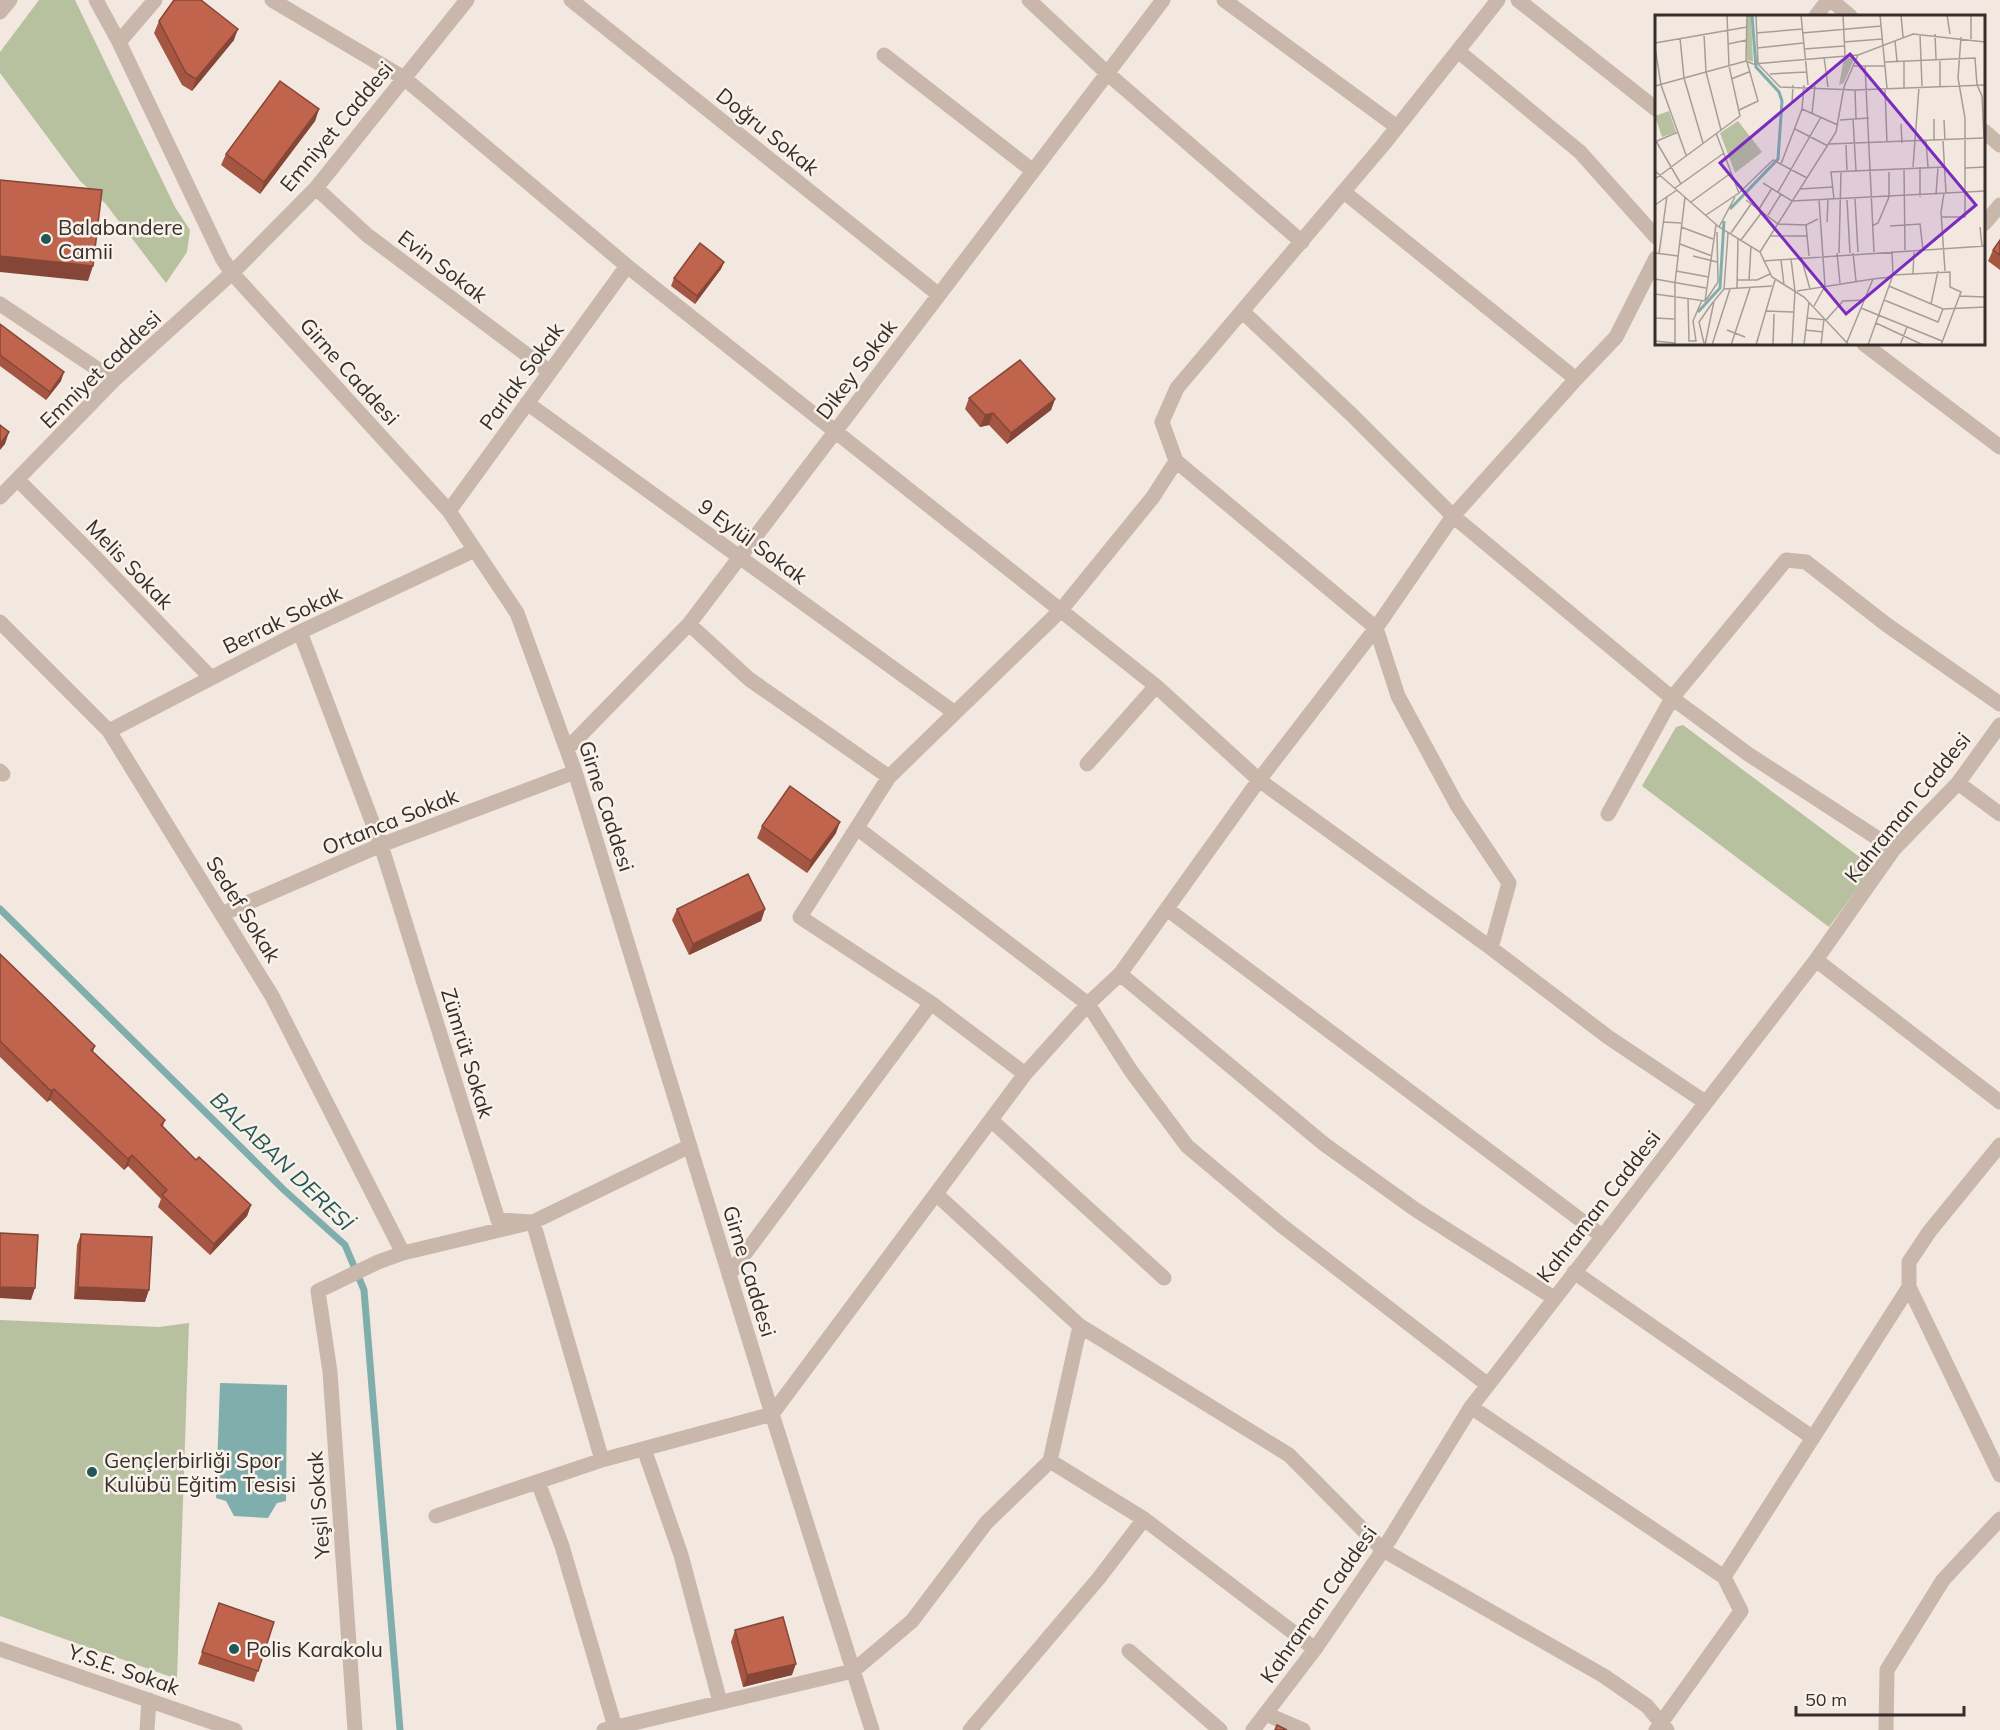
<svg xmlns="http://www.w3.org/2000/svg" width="2000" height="1730" font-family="Mulish,sans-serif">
  <rect width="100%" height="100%" fill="#f2e8df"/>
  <!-- green -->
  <path fill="#b7c09f" d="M39 0H75L175 207 190 230 187 252 166 283 105 203 80 181 0 73V52Z
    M1683 725 1873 867 1829 927 1642 786 1676 727Z
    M0 1320 159 1327 189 1323 177 1679 0 1616Z"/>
  <!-- water -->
  <path fill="#7faead" d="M220 1383 287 1385 286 1501 277 1503 268 1518 234 1516 226 1501 216 1498Z"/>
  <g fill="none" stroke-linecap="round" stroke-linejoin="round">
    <!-- stream -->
    <path stroke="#7faead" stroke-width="7" d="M0 909 284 1190 345 1245 364 1290 400 1730"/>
    <!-- minor -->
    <path stroke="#c9b7ab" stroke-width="15" d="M96 0 119 42 222 258 232 273 449 511 517 613 575 772 772 1414 872 1730
      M272 0 404 78 627 266 1156 686 1259 780 1491 948 1608 1037 1705 1102
      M571 0 939 295
      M1029 0 1107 73 1302 242
      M1224 0 1397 127
      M1518 0 1656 109
      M1831 0 1850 16
      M0 12 10 0
      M1816 16 1828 0
      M119 42 155 0
      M1458 51 1580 152 1656 237
      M884 55 1033 171
      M1984 131 2000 145
      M316 188 367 235 550 372
      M1344 192 1576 379
      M1984 224 2000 205
      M0 304 114 380
      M1242 311 1352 415 1453 516 1672 698 1748 754 1894 849
      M1864 344 2000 447
      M527 403 955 713
      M1176 461 1376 628 1398 696 1457 805 1509 883 1491 948
      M18 480 96 558 211 678
      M0 497 114 380 232 273 316 188 467 0
      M449 511 627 266
      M0 622 109 731 272 996 403 1253
      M689 624 749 679 889 777
      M300 632 381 845 498 1220 533 1222 602 1460
      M109 731 300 632 475 550
      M567 749 689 624 1163 0
      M1087 764 1156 686
      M0 771 3 774
      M1958 783 2000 814
      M1608 814 1672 698 1786 560 1806 562 1887 625 2000 704
      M857 828 1088 1004 1131 1071 1187 1146 1281 1225 1488 1385
      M1167 909 1602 1236
      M222 914 381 845 575 772
      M1816 960 2000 1102
      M1120 974 1324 1144 1416 1210 1554 1298
      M1025 1074 931 1003 800 917 889 777 1061 610 1153 497 1176 461 1162 422 1177 388 1383 145 1498 0
      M991 1120 1164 1278
      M2000 1145 1929 1232 1909 1262V1287L2000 1475
      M936 1194 1080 1326 1289 1455 1383 1550 1604 1676 1647 1706 1667 1730
      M1574 1272 1813 1438
      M729 1275 931 1003
      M1471 1407 1724 1577
      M644 1449 681 1555 720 1702
      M1050 1461 1144 1519 1315 1649
      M538 1482 562 1546 615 1727
      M436 1516 602 1460 772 1414 1025 1074 1088 1004 1120 974 1259 780 1376 628 1453 516 1576 379 1616 337 1656 258
      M0 1649 235 1730
      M1129 1651 1220 1730
      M1266 1714 1303 1730
      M147 1730 149 1700
      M355 1730 330 1372 318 1291 378 1262 403 1253 533 1222 690 1146
      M604 1730 853 1671 912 1621 986 1523 1050 1461 1080 1326
      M970 1730 1099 1578 1144 1519
      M1253 1730 1315 1649 1383 1550 1471 1407 1816 960 1894 849 1958 783 2000 725
      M1656 1730 1741 1611 1724 1577 1909 1287
      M1886 1730 1887 1670 1943 1580 2000 1519"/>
  </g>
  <!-- wall -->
  <path fill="#a55643" d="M159 21 234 40 192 91 182 85 154 33Z
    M319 109 315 121 260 194 221 165 226 154Z
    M2000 240V270L1988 261 1993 250Z
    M724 262 721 269 695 304 671 286 674 278Z
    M0 324 61 381 46 400 0 366Z
    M969 398 1055 399 1051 410 1007 444 989 425 980 427 965 409Z
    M762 826 836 833 807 873 757 838Z
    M677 909H765L761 921 689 955 672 920Z
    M0 954 95 1046 93 1052 165 1120 163 1126 196 1160 251 1205 247 1216 210 1255 158 1207 161 1199 128 1166 124 1170 50 1100 47 1102 0 1057Z
    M81 1234 145 1302 74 1299 77 1245Z
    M219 1603 274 1622 254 1682 198 1664Z
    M735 1630 792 1675 743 1687 731 1642Z"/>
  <!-- shaded-wall -->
  <path fill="#864637" d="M238 29 234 40 192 91 196 79Z
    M319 109 315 121 260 194 264 182Z
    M0 256 93 266 88 281 0 272Z
    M724 262 721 269 695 304 697 296Z
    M64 372 61 381 46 400 50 392Z
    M1055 399 1051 410 1007 444 1011 433Z
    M993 413 989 425 980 427 985 415Z
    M9 432 5 444 0 450V444Z
    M840 822 836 833 807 873 811 861Z
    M765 909 761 921 689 955 693 944Z
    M54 1089 50 1100 47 1102 51 1091Z
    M132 1155 128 1166 124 1170 128 1159Z
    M251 1205 247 1216 210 1255 214 1244Z
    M0 1287 35 1288 31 1300 0 1298Z
    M78 1287 149 1290 145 1302 74 1299Z
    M796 1664 792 1675 743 1687 747 1675Z"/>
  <!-- building -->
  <path fill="#c0644e" stroke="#864637" stroke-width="1.5" d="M174 0H201L238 29 196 79 186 73 159 21Z
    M280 81 319 109 264 182 226 154Z
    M0 180 102 190 93 266 0 256Z
    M2000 240V255L1993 250Z
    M700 243 724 262 697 296 674 278Z
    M0 324 64 372 50 392 0 355Z
    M1020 360 1055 399 1011 433 993 413 985 415 969 398Z
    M0 425 9 432 0 444Z
    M790 786 840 822 811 861 762 826Z
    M748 874 765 909 693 944 677 909Z
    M0 954 95 1046 91 1050 165 1120 161 1125 196 1160 199 1157 251 1205 214 1244 162 1195 167 1190 132 1155 128 1159 54 1089 51 1091 0 1041Z
    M0 1233 38 1235 35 1288 0 1287Z
    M81 1234 152 1237 149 1290 78 1287Z
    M219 1603 274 1622 258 1671 202 1652Z
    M783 1617 796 1664 747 1675 735 1630Z
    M1277 1725 1287 1730H1275Z"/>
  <!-- markers -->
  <g fill="#215757" stroke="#f9f2eb" stroke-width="2">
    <circle cx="46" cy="239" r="6"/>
    <circle cx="92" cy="1472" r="6"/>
    <circle cx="234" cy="1649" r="6"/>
  </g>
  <g text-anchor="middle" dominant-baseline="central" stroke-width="5" stroke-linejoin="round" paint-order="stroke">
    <!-- street labels -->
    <g font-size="21" fill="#372d2a" stroke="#f9f2eb">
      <text transform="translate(336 126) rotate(-50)">Emniyet Caddesi</text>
      <text transform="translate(768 131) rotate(39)">Doğru Sokak</text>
      <text transform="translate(443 266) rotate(37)">Evin Sokak</text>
      <text transform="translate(100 369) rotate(-44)">Emniyet caddesi</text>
      <text transform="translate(856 369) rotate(-53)">Dikey Sokak</text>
      <text transform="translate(350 371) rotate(48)">Girne Caddesi</text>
      <text transform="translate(521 376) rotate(-54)">Parlak Sokak</text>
      <text transform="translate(753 541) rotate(36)">9 Eylül Sokak</text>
      <text transform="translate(130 564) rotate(46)">Melis Sokak</text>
      <text transform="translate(282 619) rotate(-26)">Berrak Sokak</text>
      <text transform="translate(607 806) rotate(72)">Girne Caddesi</text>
      <text transform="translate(1907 807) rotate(-51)">Kahraman Caddesi</text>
      <text transform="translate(390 821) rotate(-22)">Ortanca Sokak</text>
      <text transform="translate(244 909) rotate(58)">Sedef Sokak</text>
      <text transform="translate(468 1053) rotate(73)">Zümrüt Sokak</text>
      <text transform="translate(1598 1206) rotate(-52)">Kahraman Caddesi</text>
      <text transform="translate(750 1271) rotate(73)">Girne Caddesi</text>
      <text transform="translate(318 1505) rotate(-94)">Yeşil Sokak</text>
      <text transform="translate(1318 1604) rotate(-55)">Kahraman Caddesi</text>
      <text transform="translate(124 1669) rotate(19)">Y.S.E. Sokak</text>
    </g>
    <!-- poi labels -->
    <g font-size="21" fill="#372d2a" stroke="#f9f2eb" text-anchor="start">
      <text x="58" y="227">Balabandere<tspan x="58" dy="24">Camii</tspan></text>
      <text x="104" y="1460">Gençlerbirliği Spor<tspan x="104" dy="24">Kulübü Eğitim Tesisi</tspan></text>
      <text x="246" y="1649">Polis Karakolu</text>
    </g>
    <!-- water labels -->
    <g font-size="22" font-style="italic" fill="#215757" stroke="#f9f2eb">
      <text transform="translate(282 1161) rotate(44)">BALABAN DERESİ</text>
    </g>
  </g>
  <!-- overview -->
  <g transform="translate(1655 15)">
    <rect width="330" height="330" fill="#f2e8df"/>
    <path d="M92 0H96L98 47 92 45ZM200 42 189 68 184 70 189 43ZM14 96 21 117 7 122 0 101ZM83 106 107 137 80 158 65 118Z" fill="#b7c09f"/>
    <path fill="none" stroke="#7faead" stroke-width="3" d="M75 194 123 144 127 86 124 77 101 52 97 0M43 297 65 273 69 206"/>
    <path fill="none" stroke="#a79d97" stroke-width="1.5" d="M92 0 91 46 98 49 203 40M101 0 103 49 125 72 200 75 330 70M146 0 153 70M188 0 190 40M225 0 232 73M246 0 248 22M292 0 295 19M101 18 147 14M147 18 226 11M49 19 51 57 66 115M265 19 267 71M280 19 281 44M25 23 29 63 48 128M316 24V0M240 26 242 46M189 27 227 24M0 28 92 12M73 29 92 25M0 32 6 70 31 140M102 33 148 28M149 34 189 31M169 42 173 72M285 44V71M249 46V73M230 47 320 43 322 70 327 81 329 123M199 51H230M210 51 219 237M115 59 151 57M76 64 94 57M0 71 91 46M230 74 232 128M200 75 201 104M137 88 138 70M147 94 183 110M84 95 103 86 92 47M157 98 160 71M198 104 201 156M279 104V126M185 105 214 103M289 105 290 126M246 109 247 128M140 114 173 131M61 118 84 178M1 126 26 169M2 126 23 117M271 126 273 152M288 126 291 178M174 129 328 123M191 130 192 155M126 149 147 94 149 70M258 152 264 72M265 152V182M249 153 250 235M310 153 330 152M0 156 64 212 105 237 117 262 149 282 194 330M0 164 85 101 74 51 72 0M108 168 137 186 330 176M20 173 69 138M145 174 178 172M123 177 166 102M289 178 286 197 290 256M281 180 283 152M179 184 176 157 290 152M200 184 203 237M91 185 123 209 151 210 163 204M192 185 195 238M36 187 76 158M0 190 22 175M104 194 117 173M51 200 84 178 118 145 152 163M113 200 126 179M286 202H310V103L303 63 306 22M8 207 26 208M172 207 173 185M151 210 154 241M217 211 223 208 234 182V157M235 211 265 209 268 235M26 212 58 224M64 212 80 182M325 212 327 231M76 218 96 189M115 221H153M86 225 107 197M25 229 57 241M105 237 181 117 189 72 203 40 258 19 330 27M0 238 23 241M182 238 185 268M184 238 186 156M198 238 201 266M4 239 12 181M38 241 62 247M146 242 155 274M136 244 140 276 137 330M126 245 129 270M108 246 330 231M21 256 54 262M258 259 259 236M238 260 295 257V272L306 277 286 330M0 264 51 273M82 265H102L115 259M94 265 96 231M234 271 288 294 330 292M69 274 117 271M82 274 83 223M142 276 218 264M0 279 50 286 61 210M305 281 330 282M33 283 34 326H41L38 306 47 285M51 285 63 267 62 217M229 285 283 307 288 294M276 289 283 256M159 291 170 271 164 185M206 293 287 326M110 296 138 297M0 303 19 304M152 303 171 305 188 286 209 285M221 308 268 330M72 315 90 322M150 315 168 317M0 326 20 328M192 327 218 264 236 262M49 328 44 307 58 287M20 330V268L30 182M50 330 59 286 69 274 73 218M57 330 75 274M76 330 95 273M101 330 120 265M118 330 119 299M149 330 154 287M166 330 169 304M213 330 238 260 237 236M245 330 252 312"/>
    <path fill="#7b2cbf" fill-opacity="0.15" stroke="#7b2cbf" stroke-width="3" d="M195 39 321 190 191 299 65 148Z"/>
    <rect width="330" height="330" fill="none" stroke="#372d2a" stroke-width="3"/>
  </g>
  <!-- scale -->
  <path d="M1796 1706v9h168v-9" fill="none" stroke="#372d2a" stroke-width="3"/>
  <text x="1805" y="1706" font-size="18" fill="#372d2a" stroke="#f9f2eb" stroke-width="4.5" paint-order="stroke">50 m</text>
</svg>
